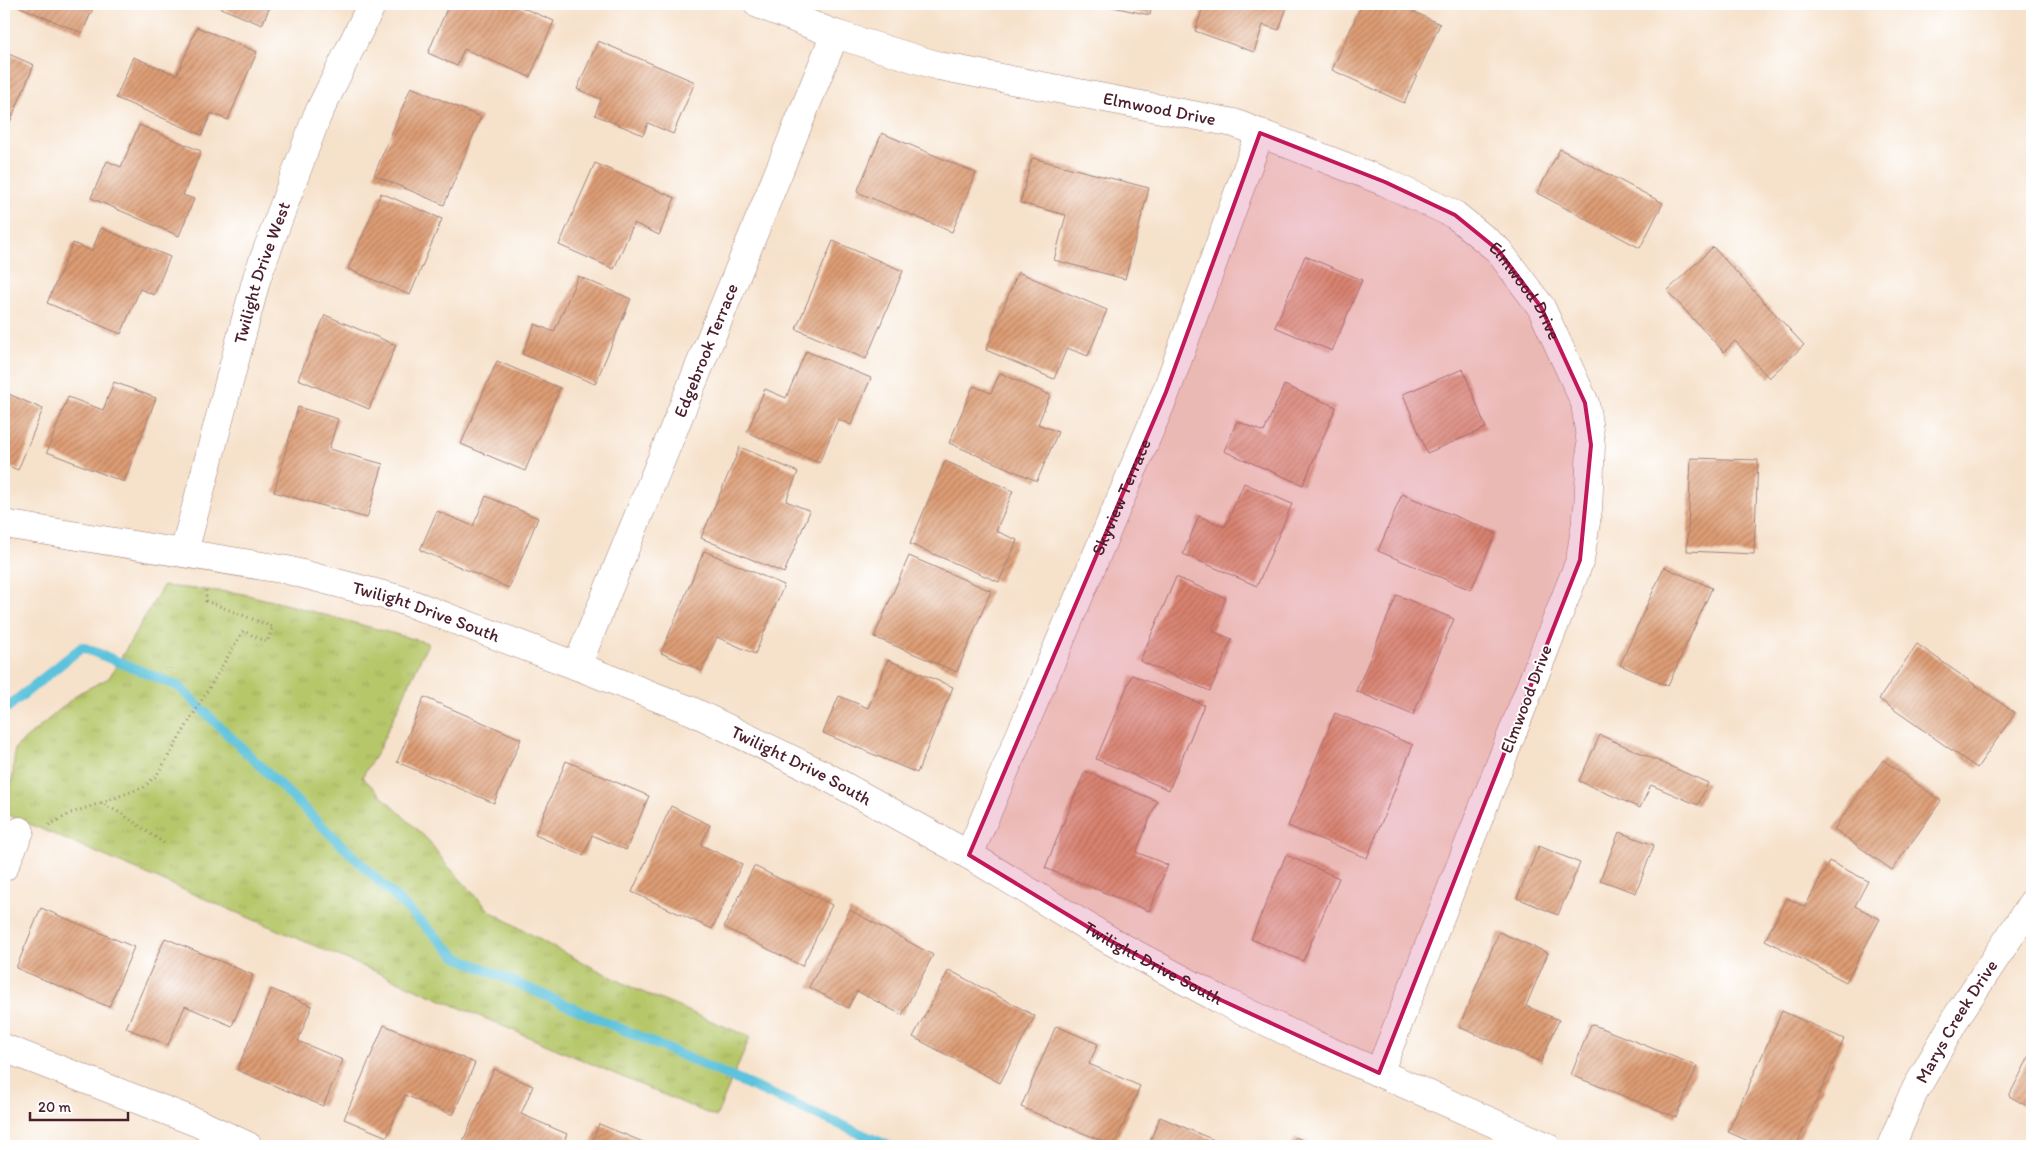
<svg xmlns="http://www.w3.org/2000/svg" width="2036" height="1150" font-family="Itim,sans-serif">
  <defs>
    <pattern id="grass-tufts" width="24" height="20" patternUnits="userSpaceOnUse" patternTransform="scale(1.25)"><rect width="24" height="20" fill="#b6c76a"/><path d="M3 7l-1-3M5 7V3M7 7l1-3M15 17l-1-3M17 17v-4M19 17l1-3" fill="none" stroke="#9eaa5c"/></pattern>
    <pattern id="building-hatch" width="6" height="6" patternUnits="userSpaceOnUse" patternTransform="scale(1.25)"><rect width="6" height="6" fill="#dd9d75"/><path d="M-1 1l2-2M0 6l6-6M5 7l2-2" fill="none" stroke="#b57f60"/></pattern>
  </defs>
  <rect width="100%" height="100%" fill="#fff"/>
  <filter id="ink" filterUnits="userSpaceOnUse"><feTurbulence type="fractalNoise" baseFrequency=".02" numOctaves="2"/><feDisplacementMap in="SourceGraphic" scale="10" xChannelSelector="R" yChannelSelector="G"/><feConvolveMatrix kernelMatrix="1 2 1 2 8 2 1 2 1" color-interpolation-filters="sRGB"/></filter>
  <filter id="wash" filterUnits="userSpaceOnUse"><feTurbulence type="fractalNoise" baseFrequency=".0096" numOctaves="4" result="noise"/><feDisplacementMap in="SourceGraphic" scale="20" xChannelSelector="R" yChannelSelector="G"/><feGaussianBlur stdDeviation="1.12" result="paint"/><feColorMatrix in="noise" values="0 0 0 0 0 0 0 0 0 0 0 0 0 0 0 0 0 1.4 0 .05"/><feComposite in="paint" operator="in"/></filter>
  <g filter="url(#wash)">
    <rect width="100%" height="100%" fill="#f6e1ca"/>
    <!-- grass -->
    <path fill="url(#grass-tufts)" stroke="#80734a" d="M163 586 239 593 281 603 428 643 378 751 362 777 429 841 445 863 490 911 551 946 635 989 750 1037 716 1117 6 814 13 774 15 748 79 693 109 678Z"/>
    <g fill="none" stroke-linecap="round" stroke-linejoin="round">
      <!-- stream -->
      <path stroke="#5dc2db" stroke-width="10" d="M4 710 82 647 178 686 457 957 889 1146"/>
    </g>
    <g id="blocks">
      <!-- building -->
      <path fill="url(#building-hatch)" d="M13 4H95L82 33Z
        M211 4H271L262 25Z
        M449 4H514L554 21 530 77 464 49 457 66 428 53Z
        M1099 4H1152L1150 15Z
        M1204 4H1288L1279 30 1263 25 1254 52 1195 31Z
        M1362 4H1397L1440 24 1404 103 1332 70Z
        M197 27 257 52 228 120 211 113 202 135 116 98 133 57 177 75Z
        M598 41 695 82 673 134 648 123 643 135 595 115 601 99 577 89Z
        M4 52 34 65 7 129 4 128Z
        M411 87 481 117 444 205 374 175Z
        M139 125 201 151 183 195 194 199 179 236 91 198 107 161 121 167Z
        M882 133 976 173 952 232 857 192Z
        M1560 149 1663 203 1640 248 1537 193Z
        M1032 158 1149 188 1125 279 1054 260 1066 215 1020 203Z
        M595 163 675 198 659 235 634 223 614 269 559 245Z
        M381 193 442 219 410 295 348 269Z
        M101 228 170 257 154 295 140 289 121 334 47 303 73 243 92 251Z
        M833 241 903 271 866 359 796 329Z
        M1713 247 1804 345 1769 378 1735 341 1724 352 1667 291Z
        M1305 256 1362 280 1332 351 1275 327Z
        M1018 272 1107 310 1088 356 1067 348 1054 379 986 350Z
        M578 276 631 299 595 384 522 354 535 324 554 332Z
        M325 315 396 345 369 409 298 379Z
        M806 351 871 378 851 425 838 419 819 463 747 432 765 389 786 398Z
        M497 361 560 388 525 471 461 444Z
        M1463 369 1486 428 1427 453 1403 394Z
        M1000 373 1050 395 1038 424 1058 432 1037 481 949 443 973 386 991 393Z
        M114 382 156 398 124 482 47 452 68 397 103 410Z
        M1284 385 1336 407 1303 485 1224 451 1237 421 1264 432Z
        M4 392 43 409 18 470 4 464Z
        M298 407 338 419 329 449 383 464 367 518 274 492Z
        M740 447 798 472 786 501 810 511 784 573 701 538Z
        M1691 458 1758 460 1754 554 1687 551Z
        M945 461 1013 491 996 531 1017 540 999 582 910 544Z
        M1244 483 1292 504 1257 586 1183 554 1199 516 1225 527Z
        M1402 494 1496 533 1471 590 1378 551Z
        M486 496 538 518 509 588 420 550 437 511 473 526Z
        M704 551 784 585 755 654 717 637 702 671 661 653Z
        M909 556 991 591 957 672 874 637Z
        M1664 567 1712 588 1668 686 1620 665Z
        M1176 577 1226 598 1212 631 1232 639 1210 691 1140 661Z
        M1397 595 1454 619 1413 715 1356 691Z
        M1917 644 2015 713 1977 768 1879 699Z
        M888 660 953 687 917 773 823 733 839 696 868 708Z
        M1132 675 1204 705 1169 790 1096 759Z
        M424 697 521 739 494 803 397 762Z
        M1335 713 1413 745 1367 858 1288 826Z
        M1600 735 1708 783 1698 805 1651 785 1640 808 1579 781Z
        M1883 760 1941 801 1892 870 1834 829Z
        M566 761 649 796 626 850 592 835 584 856 535 835Z
        M1085 771 1157 801 1136 852 1168 865 1149 911 1045 868Z
        M671 806 710 825 701 845 742 864 712 929 632 892Z
        M1619 832 1654 845 1636 893 1600 880Z
        M1539 846 1580 863 1558 915 1517 898Z
        M1286 855 1339 878 1303 961 1251 939Z
        M1829 861 1868 881 1855 906 1880 919 1846 982 1765 940 1787 898 1805 907Z
        M754 866 832 905 802 966 724 927Z
        M41 908 134 947 109 1007 16 968Z
        M850 910 933 955 902 1015 857 991 848 1008 809 987Z
        M1499 932 1548 953 1526 1006 1559 1020 1541 1062 1459 1027Z
        M165 938 253 975 232 1026 185 1006 168 1045 126 1028Z
        M949 970 1035 1016 1000 1083 913 1037Z
        M271 989 312 1006 298 1041 343 1060 323 1106 237 1070Z
        M1782 1011 1844 1039 1796 1146H1760L1728 1132Z
        M1591 1024 1697 1066 1676 1117 1571 1075Z
        M384 1025 475 1063 453 1115 405 1095 387 1137 344 1119Z
        M1056 1026 1098 1044 1089 1064 1140 1086 1114 1146 1021 1107Z
        M2032 1051V1109L2009 1096Z
        M494 1069 533 1086 521 1114 567 1134 562 1146H461Z
        M1160 1117 1228 1146H1148Z
        M599 1124 653 1146H590Z
        M1295 1137 1316 1146H1291Z
        M4 1140 19 1146H4Z"/>
    </g>
  </g>
  <g filter="url(#ink)">
    <use href="#blocks" fill-opacity="0" stroke="#a0807a" stroke-width="1"/>
    <g fill="none" stroke-linecap="round" stroke-linejoin="round">
      <defs>
        <g id="street">
          <path id="s1" d="M758 4 835 34 939 66 1234 123 1385 182 1455 215 1498 250 1541 307 1585 403 1591 445 1588 509 1580 560 1379 1073"/>
          <path id="s2" d="M4 524 287 570 399 599 577 666 692 711 822 774 969 855 1111 941 1221 1000 1311 1043 1546 1146"/>
          <path id="s3" d="M184 552 257 277 317 116 372 4"/>
          <path id="s4" d="M577 666 835 34"/>
          <path id="s5" d="M969 855 1166 392 1260 133"/>
          <path d="M4 867 20 831"/>
          <path d="M4 1048 198 1123 248 1146"/>
          <path id="s6" d="M1891 1146 1913 1094 1959 1013 2032 903"/>
        </g>
      </defs>
      <!-- street casing -->
      <use href="#street" stroke="#a0807a" stroke-width="29"/>
      <!-- path -->
      <path stroke="#a0807a" stroke-width="3" stroke-dasharray="1 4" stroke-linecap="butt" d="M49 825 71 813 101 803
        M164 843 122 814 101 803 144 787 156 776 165 762 243 631 267 642 273 627 206 601V587"/>
      <!-- street -->
      <use href="#street" stroke="#fff" stroke-width="28"/>
    </g>
  </g>
  <!-- marked area -->
  <path fill="#c2185b" fill-opacity="0.2" stroke="#c2185b" stroke-width="4" stroke-linejoin="round" d="M1260 133 1385 182 1455 215 1498 250 1541 307 1585 403 1591 445 1580 560 1379 1073 1221 1000 1111 941 969 855 1166 392Z"/>
  <g text-anchor="middle" dominant-baseline="central" stroke-width="4" stroke-linejoin="round" paint-order="stroke">
    <!-- street labels -->
    <g font-size="18" fill="#4a1f2b" stroke="#fff">
      <text stroke="none"><textPath href="#s1" startOffset="416">Elmwood Drive</textPath></text>
      <text stroke="none"><textPath href="#s3" startOffset="290">Twilight Drive West</textPath></text>
      <text stroke="none"><textPath href="#s1" startOffset="836">Elmwood Drive</textPath></text>
      <text stroke="none"><textPath href="#s4" startOffset="341">Edgebrook Terrace</textPath></text>
      <text stroke="none"><textPath href="#s5" startOffset="389">Skyview Terrace</textPath></text>
      <text stroke="none"><textPath href="#s2" startOffset="432">Twilight Drive South</textPath></text>
      <text transform="translate(1526 699) rotate(-69)">Elmwood Drive</text>
      <text stroke="none"><textPath href="#s2" startOffset="838">Twilight Drive South</textPath></text>
      <text stroke="none"><textPath href="#s2" startOffset="1242">Twilight Drive South</textPath></text>
      <text stroke="none"><textPath href="#s6" startOffset="141">Marys Creek Drive</textPath></text>
    </g>
  </g>
  <!-- margin -->
  <rect width="2036" height="1150" fill="none" stroke="#fff" stroke-width="20"/>
  <!-- scale -->
  <path d="M30 1112v8h98v-8" fill="none" stroke="#4a1f2b" stroke-width="2.5"/>
  <text x="38" y="1112" font-size="15" fill="#4a1f2b" stroke="#ffffff" stroke-width="4" paint-order="stroke">20 m</text>
</svg>
